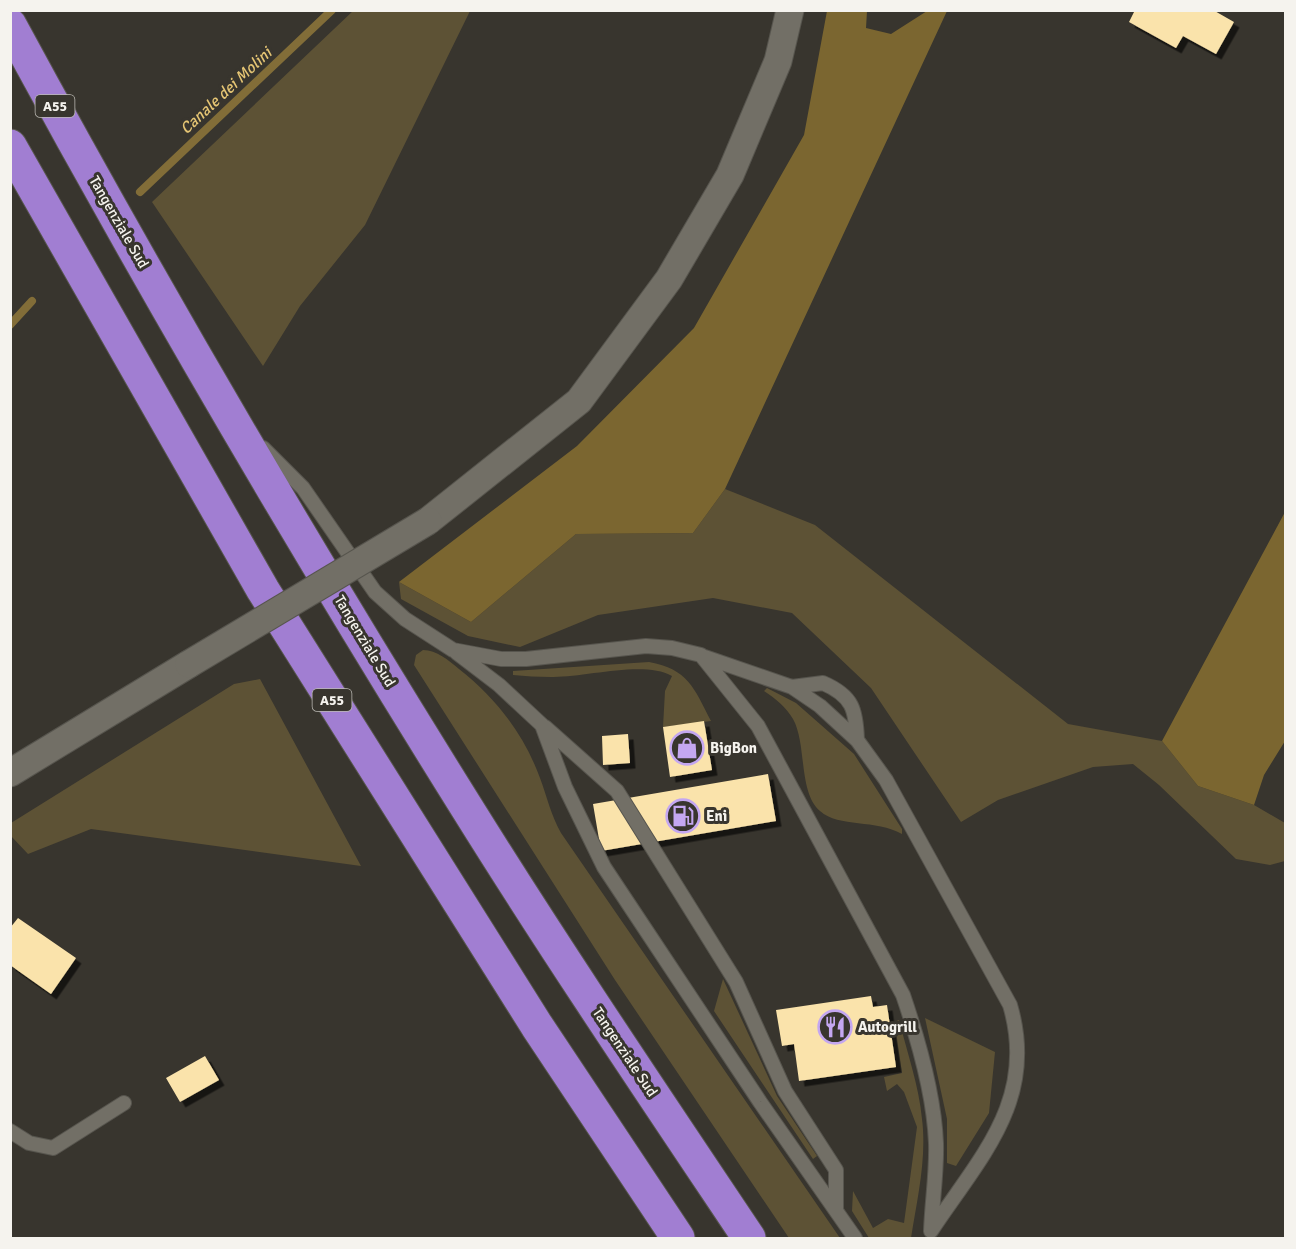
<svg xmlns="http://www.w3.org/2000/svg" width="1296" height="1249" font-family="Signika,sans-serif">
  <defs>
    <filter id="shadow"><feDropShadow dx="5.5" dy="5.5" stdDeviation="0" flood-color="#0009"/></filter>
  </defs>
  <rect width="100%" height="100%" fill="#38352e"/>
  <!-- green -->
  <path fill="#5d5235" d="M354 10 470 11 365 225 300 306 263 366 152 202Z
    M725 489 815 525 1068 724 1162 741 1198 786 1254 805 1285 823V861L1270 865 1236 859 1159 785 1133 764 1093 767 998 800 961 822 871 688 792 613 713 598 598 615 520 647 468 636 401 599 399 582 471 622 576 534 693 533Z
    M423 650C437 650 448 660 459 669 495 697 524 734 540 778 547 797 551 815 561 833L840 1238H789L615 980 414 665 416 655Z
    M649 662C688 669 694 688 711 721L663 727 665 691 672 676C643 660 584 678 551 677 538 677 525 676 513 675V671Z
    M260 679 361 866 91 829 28 854 11 836V823L234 684Z
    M767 688 796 703 854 754 902 829V834C876 819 839 828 820 811 798 792 807 744 793 719 786 707 776 699 764 691Z
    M723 979 777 1096 817 1156 813 1159 714 1011Z
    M925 1018 995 1052 989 1113 956 1166 947 1163V1119Z
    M899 1020C907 1052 919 1086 922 1119 927 1158 917 1200 911 1238H869L852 1211 853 1191 873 1228 888 1219 904 1223 917 1127 904 1092 897 1084 887 1091 884 1077 902 1073 894 1022Z"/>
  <!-- forest -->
  <path fill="#7b6630" d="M827 11H867L866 28 891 34 927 11H947L725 489 693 533 576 534 471 622 399 582 577 446 694 328 804 135Z
    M1285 512V741L1264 775 1254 805 1198 786 1162 741Z"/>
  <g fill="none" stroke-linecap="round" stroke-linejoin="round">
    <!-- stream -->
    <path stroke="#826d38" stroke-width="8" d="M140 192 332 10
      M10 325 32 301"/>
  </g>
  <!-- building -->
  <path fill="#fae3ab" filter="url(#shadow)" d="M1135 10H1213L1234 22 1216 54 1183 36 1176 48 1129 22Z
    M704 721 712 770 670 777 663 727Z
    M628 734 630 763 603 765 602 736Z
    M768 774 776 821 601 851 593 804Z
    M18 918 76 958 51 994 10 965V928Z
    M871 996 873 1007 887 1005 896 1067 799 1081 794 1044 782 1046 776 1010Z
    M205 1056 219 1080 180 1102 166 1078Z"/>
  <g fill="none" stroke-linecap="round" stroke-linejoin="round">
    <defs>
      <path id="service" d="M263 448 303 488 375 592 405 619 453 650 501 659H526L646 646 672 648 701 655 758 726 903 995C919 1042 934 1094 936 1143 937 1172 932 1202 931 1231
        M457 653 499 685 542 725 565 787 604 867 760 1102 855 1238
        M702 656 792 687 820 706 857 740 886 780 1010 1005C1038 1100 980 1157 931 1231
        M792 687 823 683C853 696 856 710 857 740
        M545 727 617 791 736 982 785 1091 836 1170V1209
        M10 1131 29 1143 53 1148 124 1103"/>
      <path id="minor" d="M428 521 579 401 669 279 730 175 778 61 790 10
        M10 773 189 664"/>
      <path id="motorway" d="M10 25C154 291 307 552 467 808 558 954 654 1096 749 1238
        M10 146 263 590 537 1026 678 1238"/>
    </defs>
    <!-- service casing -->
    <use href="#service" stroke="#57554e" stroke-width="16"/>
    <!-- minor casing -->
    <use href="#minor" stroke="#57554e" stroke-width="29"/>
    <!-- motorway casing -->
    <use href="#motorway" stroke="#57554e" stroke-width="35"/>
    <!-- service -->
    <use href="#service" stroke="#726f66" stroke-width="14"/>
    <!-- minor -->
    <use href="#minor" stroke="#726f66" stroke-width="27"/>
    <!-- motorway -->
    <use href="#motorway" stroke="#a17ed2" stroke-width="33"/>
    <defs>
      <path id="minor-bridge" d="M189 664 428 521"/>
    </defs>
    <!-- minor-bridge casing -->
    <use href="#minor-bridge" stroke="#57554e" stroke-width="29" stroke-linecap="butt"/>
    <!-- minor-bridge -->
    <use href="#minor-bridge" stroke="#726f66" stroke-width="27"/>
  </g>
  <!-- icons -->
  <defs>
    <symbol id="shop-ring" viewBox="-11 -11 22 22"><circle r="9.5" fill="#38352e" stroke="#c4a7f1" stroke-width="1.5"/><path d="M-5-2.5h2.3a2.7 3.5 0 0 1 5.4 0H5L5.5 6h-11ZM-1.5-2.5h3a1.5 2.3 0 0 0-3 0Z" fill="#c4a7f1"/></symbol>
    <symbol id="fuel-ring" viewBox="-11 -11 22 22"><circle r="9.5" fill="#38352e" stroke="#c4a7f1" stroke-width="1.5"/><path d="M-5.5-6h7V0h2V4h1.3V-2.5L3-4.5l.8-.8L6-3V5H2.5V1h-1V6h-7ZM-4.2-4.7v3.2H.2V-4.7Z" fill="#c4a7f1"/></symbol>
    <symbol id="restaurant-ring" viewBox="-11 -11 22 22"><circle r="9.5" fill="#38352e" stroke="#c4a7f1" stroke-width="1.5"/><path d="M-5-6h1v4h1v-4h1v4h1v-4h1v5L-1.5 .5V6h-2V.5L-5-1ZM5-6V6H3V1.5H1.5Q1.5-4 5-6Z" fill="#c4a7f1"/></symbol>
  </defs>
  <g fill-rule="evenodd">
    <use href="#shop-ring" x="668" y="729" width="38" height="38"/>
    <use href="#fuel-ring" x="664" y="797" width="38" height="38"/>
    <use href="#restaurant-ring" x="816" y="1008" width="38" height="38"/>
  </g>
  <g text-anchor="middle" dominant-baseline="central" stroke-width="6" stroke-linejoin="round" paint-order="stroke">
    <!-- shield labels -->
    <g fill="#38352e" stroke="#bcbab4" stroke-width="1.5">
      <rect x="35.5" y="95" width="39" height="22" rx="4.5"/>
      <rect x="312.5" y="689" width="39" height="22" rx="4.5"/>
    </g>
    <g font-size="14" font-weight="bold" fill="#f5f3ee">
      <text x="55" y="106">A55</text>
      <text x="332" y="700">A55</text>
    </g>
    <!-- street labels -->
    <g font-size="15" fill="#f5f3ee" stroke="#38352e">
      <text transform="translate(119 222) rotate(60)">Tangenziale Sud</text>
      <text transform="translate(365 641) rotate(59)">Tangenziale Sud</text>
      <text transform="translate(625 1052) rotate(56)">Tangenziale Sud</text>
    </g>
    <!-- poi labels -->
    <g font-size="15" font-weight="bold" fill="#f5f3ee" stroke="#38352e" text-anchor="start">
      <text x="710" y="748">BigBon</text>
      <text x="706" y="816">Eni</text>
      <text x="858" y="1027">Autogrill</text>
    </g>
    <!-- water labels -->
    <g font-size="16" font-style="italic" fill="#e5c574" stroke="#38352e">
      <text transform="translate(226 91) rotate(-43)">Canale dei Molini</text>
    </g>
  </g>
  <!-- border -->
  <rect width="1296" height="1249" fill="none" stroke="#f5f3ee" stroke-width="24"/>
</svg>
